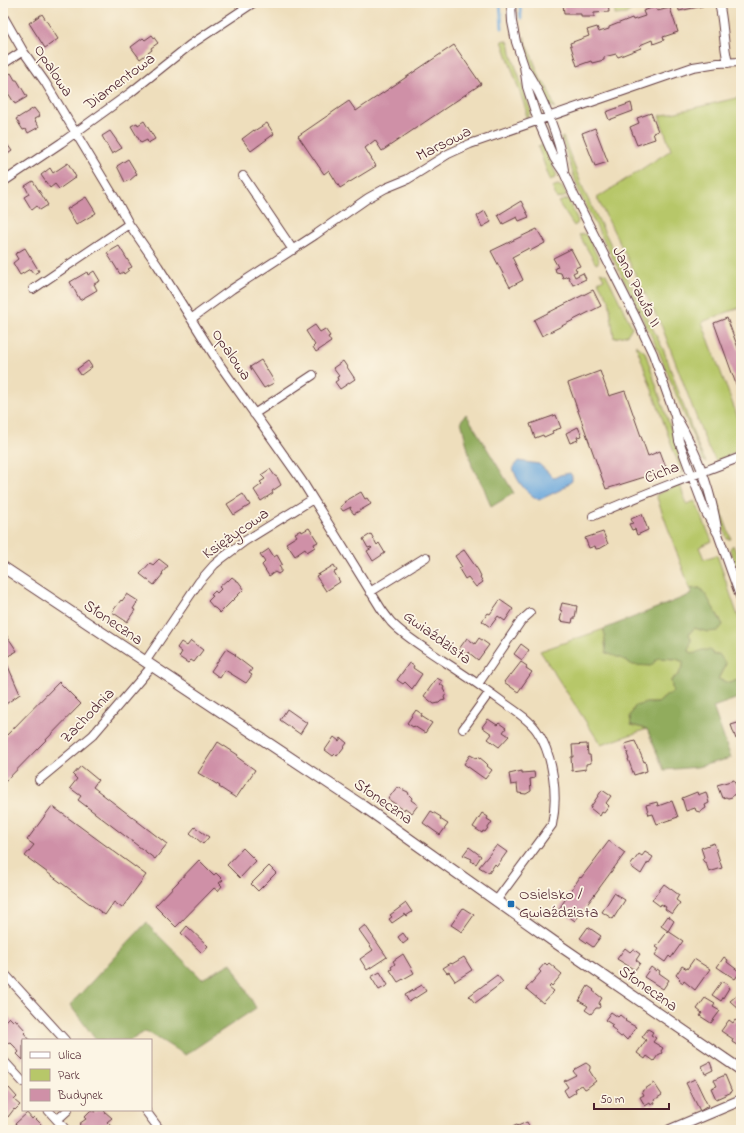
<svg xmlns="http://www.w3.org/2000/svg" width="744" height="1133" font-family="'Indie Flower',sans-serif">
  <rect width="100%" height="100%" fill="#fcf5e5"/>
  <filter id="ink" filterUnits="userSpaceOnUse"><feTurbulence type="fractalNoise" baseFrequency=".025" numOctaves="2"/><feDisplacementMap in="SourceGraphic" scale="8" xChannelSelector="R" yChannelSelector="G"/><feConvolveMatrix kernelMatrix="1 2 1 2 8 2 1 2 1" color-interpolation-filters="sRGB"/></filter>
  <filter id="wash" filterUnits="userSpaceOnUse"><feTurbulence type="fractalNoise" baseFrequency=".012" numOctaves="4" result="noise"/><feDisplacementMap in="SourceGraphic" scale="16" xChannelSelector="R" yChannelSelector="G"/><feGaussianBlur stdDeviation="0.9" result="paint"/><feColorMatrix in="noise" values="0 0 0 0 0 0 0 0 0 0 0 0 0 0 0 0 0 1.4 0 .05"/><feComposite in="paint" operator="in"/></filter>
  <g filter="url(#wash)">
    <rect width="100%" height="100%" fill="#eedebc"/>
    <!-- green -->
    <path fill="#b7c769" stroke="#80734a" d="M614 3H633L636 7 626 14 615 15Z
      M524 36 541 80 547 87 555 108 548 104 524 46Z
      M507 40 510 45 511 53 531 111 526 120V110L502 41Z
      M741 97V307L702 322 741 426V449L716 461 708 448 662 327 597 198 671 150 659 116Z
      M563 137 584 191 664 351 699 449 706 462 703 461 698 449 659 352 631 294 580 194 561 138Z
      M543 145 557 176 555 178 550 180 538 147Z
      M558 185 562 187 567 196 557 199 552 187Z
      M568 199 578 221 577 224 574 226 558 202Z
      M583 234 587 235 599 260 598 263 596 264 579 235Z
      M600 272 606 274 632 327 627 335 614 338 609 300 598 282 604 279Z
      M636 345 645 352 684 468 682 474Z
      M680 484 686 504 695 501 712 541 699 547 704 559 717 555 741 625V679L729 683 718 679 726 664 714 655 693 654 689 651 691 639 689 634 694 628 708 632 723 625 719 617 700 588 690 589 656 495Z
      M713 494H715L731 539H727Z
      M733 545 741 568V576L740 575 730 550 731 547Z
      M604 629 606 653 650 666 658 658 676 659 684 662 679 674 671 680 673 692 666 696 658 703H646L631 725 647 729 601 745 540 651Z"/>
    <!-- forest -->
    <path fill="#91ac5d" stroke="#6e6644" d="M466 414 514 493 491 507 484 488 472 466 461 421Z
      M700 588 706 595 723 625 718 631 708 632 694 628 689 634 691 639 689 651 693 654 702 650H710L714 655 719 654 726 664 722 671 718 679 729 683 741 679V697L713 707 731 758 697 767 664 770 647 729 631 725 630 716 635 706 646 703H658L666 696 673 692 671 680 679 674 684 662 676 659 658 658 651 666 633 665 620 658 606 653 604 629 692 594 690 589Z
      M146 923 202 979 231 963 256 1008 185 1055 146 1031 131 1040H96L70 1005Z"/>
    <!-- water -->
    <path fill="#6ba7dc" stroke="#5a6384" d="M518 461 539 464 554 478 560 475 570 473 572 476V481L560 490 539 500C526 493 516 481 513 467Z"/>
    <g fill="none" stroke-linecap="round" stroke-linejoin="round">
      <!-- stream -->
      <path stroke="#6ba7dc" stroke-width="3" d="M500 3 502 28
        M520 6 521 18"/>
    </g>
    <g id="blocks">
      <!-- building -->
      <path fill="#cf90a7" d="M563 3H608L609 12 594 13V17H581V14H564Z
        M678 3H703V6L679 11Z
        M655 7 657 11 670 8 678 32 663 37 664 40 653 44 652 40 640 45 641 48 618 57 616 54 604 57V60L592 63 591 61 577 66 570 43 589 36 587 30 597 27 599 32 609 29V27L632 18 633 20 645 16 643 11Z
        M42 14 58 39 45 48 29 23Z
        M152 35 158 43 151 48 152 50 140 59 131 47 143 38 145 40Z
        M454 45 481 84 382 151 375 140 365 148 376 166 340 188 329 170 324 174 298 136 349 101 356 111Z
        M11 73 15 80H17L27 97 15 104 3 85V78Z
        M631 103 633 111 609 120 606 112Z
        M34 108 40 116 34 119 39 127 28 133 26 129 23 130 16 119Z
        M651 113 658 131 653 133 655 139 637 145 630 127 639 123 637 118Z
        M144 121 155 139 148 143 147 140 141 143 131 126 137 123 138 125Z
        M267 123 274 134 251 151 242 139 254 130V131Z
        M595 128 608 162 595 166 582 133Z
        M110 131 122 148 112 154 102 136Z
        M4 140 12 151 5 156 3 153V141Z
        M128 159 137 174 129 181V180L125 182 117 166Z
        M68 163 76 177 59 189 55 184 50 188 41 175 50 168 53 173Z
        M33 181 48 205 40 210 37 206 32 210 24 197 29 194 25 186Z
        M86 197 96 213 76 225 67 209Z
        M521 201 529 217 519 221 517 217 503 224 498 215Z
        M485 211 491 222 482 227 477 216Z
        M537 229 545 243 530 251 529 248 512 257 523 280 510 287 491 251Z
        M119 246 132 267 128 269 129 270 124 274 123 272 120 274 107 253Z
        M25 248 39 271 34 274 30 269 20 275 13 263 18 259 15 254Z
        M571 249 580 266 575 268 577 271 573 273 575 277 583 273 586 279 573 285 568 276 563 278 561 273 556 272 555 268 558 267 553 258Z
        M94 271 100 281 94 284 97 290 80 300 70 282 87 272 88 275Z
        M593 290 601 306 542 336 534 320Z
        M727 318 741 356V398L714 323Z
        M315 325 320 332 325 329 330 336 328 337 331 342 316 352 313 347 315 345 306 331Z
        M261 360 274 381 273 382 274 383 264 388 250 367Z
        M88 361 92 367 81 375 77 369Z
        M343 361 355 379 340 389 335 382 338 380 337 377 339 376 333 368Z
        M600 371 609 396 625 391 648 456 660 451 667 470 606 489 568 383Z
        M556 415 561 428 552 431 553 433 544 437 543 435 535 438 530 424Z
        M578 427 582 436 577 437 578 440 570 443 566 433Z
        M270 469 275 476 277 477 281 485 272 491 273 493 261 501 254 490 262 484 260 482 265 479 261 475Z
        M361 492 365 499 367 498 371 504 354 514 350 509 351 507 343 511 340 507 345 503 344 502Z
        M243 494 250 505 234 515 227 504Z
        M642 514 648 530 637 535 635 529 632 530 629 524 633 523 631 519Z
        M309 528 318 542 314 544 315 547 307 552 305 549 295 556 286 543 297 536 295 533 301 530 302 532Z
        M603 532 608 544 601 548 596 549 595 546 589 548 585 538Z
        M371 534 377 545 379 543 385 553 373 561 367 551 372 548 371 547 368 548 363 539Z
        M269 549 274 557 277 555 282 564 279 566 281 569V572L278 574 275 572 269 576 262 565 265 562 260 555Z
        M464 550 478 570 481 576 480 577 483 582 476 587 468 577 465 579 459 569 462 567 455 556Z
        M159 559 168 566 162 573 163 574 154 585 140 574 150 563 153 565Z
        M334 565 337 571 334 572 340 582 326 591 316 576Z
        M232 577 237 581H238L244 589 220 613 215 608H214L208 601 213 596 211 595 215 591 217 593 221 589 219 587 227 580 228 581Z
        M127 594 138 601 133 609 135 610 127 622 112 612 121 600 122 601Z
        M500 600 513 609 505 621 498 616 490 627 482 621 488 613 490 614Z
        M562 603 577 606 575 618H573L572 623 560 621 562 611 560 610Z
        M7 636 17 651 3 659V638Z
        M467 638 475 644 479 638 489 645 478 660 468 652 467 655 459 649Z
        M191 641 203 650 194 662 191 660 188 663 179 657 182 652 177 648 181 642 187 646Z
        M521 644 529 650 522 660 514 654Z
        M226 649 236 655 235 656 252 669 249 673 252 675 246 683 225 670 220 678 211 671Z
        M521 662 527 666 526 668 532 672 518 692 504 682 510 674 511 675Z
        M409 663 414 666 413 668 422 674 412 689 405 682 403 684 397 680Z
        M7 664 20 694 3 706V691L5 690 3 685V666Z
        M437 678 442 681 440 684 444 687 443 689 446 694 444 697 445 700 441 701 439 703 434 704 424 696Z
        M59 682 81 704 3 784V739Z
        M287 709 307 723 300 734 280 720Z
        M416 710 422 714 421 716 432 723 425 733 414 726 413 727 407 723Z
        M488 719 497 725 499 723 506 728 503 732 509 736 499 747 488 739 492 734 482 727Z
        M741 722V737L736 739 731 725Z
        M334 737 339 741 341 738 347 743 337 756 335 754 333 756 325 750Z
        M635 741 644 762 645 761 647 771 634 775 628 759H629L627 754 628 753 625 744Z
        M218 742 238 755 237 757 255 770 236 798 219 787 220 786 198 773Z
        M587 744 588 755H590L591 763 586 764V769L572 771 571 757H573L572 745Z
        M470 755 476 758 477 757 480 759V758L485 762 488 765 487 766 492 770 485 779 464 764Z
        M81 766 98 780 93 787 167 844 155 859 78 800 81 796 70 788 77 779 73 775Z
        M522 771V773L534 772 535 778 530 779 531 791 526 794 518 793 517 784 511 785 509 774Z
        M734 780 739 793 733 795 732 797 728 798 726 797 722 798 717 785Z
        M397 787 408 792 409 795 412 798 411 800 418 805 412 813 405 808 404 810 388 799Z
        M602 790 611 796 606 803 609 806 604 813 602 812 600 816 590 808Z
        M697 792 698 795 706 792 709 803 705 805 706 808 700 812 696 811 695 808 686 811 682 798Z
        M672 801 678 817 657 824 653 814 649 815 646 805 657 802 658 806Z
        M52 806 146 875 122 908 114 902 105 915 25 856 34 845 27 840Z
        M431 811 441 817 440 819 448 824 440 835 423 823Z
        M482 813 488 817 487 819 492 822 485 832 483 831 482 833 473 827Z
        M195 827 209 837 203 844 190 833Z
        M609 841 625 853 575 921 559 909 580 877 581 878Z
        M714 843 722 868 709 872 706 863 704 862 702 859 704 857 701 848Z
        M497 845 507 852 497 866 495 864 489 873 479 867Z
        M469 847 481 856 476 864 471 861 472 859 463 855Z
        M243 848 256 861 240 878 227 865Z
        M645 852 653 857 649 863 648 862 641 874 630 866 639 854 642 856Z
        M199 860 214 875 216 873 223 880 219 883 222 886 218 891 214 888 176 927 155 906Z
        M269 866 276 873 258 891 251 884Z
        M664 884 679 895 676 900 680 903 672 914 665 909 666 907 661 904 660 906 652 900Z
        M614 893 625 900 613 919 602 912Z
        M406 903 412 912 406 916 405 914 392 923 389 919 392 917 390 915Z
        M463 908 474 915 462 932 451 925Z
        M668 916 674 921 668 931 661 926Z
        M365 925 387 957 367 970 360 959 373 950 359 930Z
        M187 926 208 946 202 953 181 933Z
        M588 927 601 936 593 947 580 938Z
        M668 931 683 941 671 958 669 956 665 962 655 955 659 949 656 947Z
        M403 933 408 940 403 944 398 937Z
        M625 948 630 952 633 949 640 954 636 960 640 963 635 970 617 959Z
        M403 954 414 973 398 982 390 970 392 969 391 967 395 964 393 961Z
        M464 957 472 970 455 981 449 972 447 973 443 968 451 963 452 964Z
        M724 957 728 960 727 962 740 972 735 979 717 967Z
        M694 959 710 969 695 990 684 981 683 983 679 980 680 979 676 975 682 966 687 969Z
        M545 963 547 965 549 963 562 974 552 986 551 985 549 987 554 991 543 1003 526 989 541 972 539 970Z
        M651 967 656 971 657 969 660 971 659 973 669 980 663 989 644 977Z
        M380 972 388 985 379 990 371 977Z
        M497 975 503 982 475 1003 469 996Z
        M722 981 729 986 728 988H729L721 1001 712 995Z
        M422 985 426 991 409 1002 405 995Z
        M588 986 594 990 593 991 602 998 599 1003 600 1007 599 1008H596L591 1014 585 1010 588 1006 579 1001Z
        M736 996 741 1000V1011L730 1001Z
        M705 998 715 1004 713 1007 720 1011 711 1023 700 1016 702 1013 697 1009Z
        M611 1012 618 1017 620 1015 626 1020 625 1021 636 1027 627 1040 623 1036 621 1037 615 1032 616 1031 611 1027 613 1025 605 1020Z
        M9 1017 13 1021 15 1019 26 1031 24 1033 30 1040H23V1060L17 1054 19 1052 15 1047 10 1042 8 1043 3 1037V1023Z
        M729 1020 733 1023 735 1020 739 1022 737 1026 741 1029 740 1047 732 1042 733 1039 721 1031Z
        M648 1029 653 1032 651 1035 656 1038 653 1042 663 1048 661 1051 662 1053 658 1055 654 1061 647 1056 645 1059 637 1053 646 1040 642 1037Z
        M710 1062 713 1070 705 1074 702 1066Z
        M586 1063 590 1066V1069L589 1070 596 1081 587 1088 585 1089 582 1085 575 1089 576 1092 568 1097 564 1090 568 1087 564 1081 576 1075 573 1071 575 1069Z
        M725 1075 732 1092 716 1099 711 1088 717 1086 714 1080Z
        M695 1079 708 1106 700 1111 686 1083Z
        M654 1083 662 1095 654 1100 655 1103 651 1105 650 1103 645 1106 640 1097 644 1095 642 1091Z
        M3 1086 6 1091 9 1088 17 1097 14 1100 20 1105 15 1110 14 1109 8 1117 3 1112Z
        M91 1110 95 1112 97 1110H106L104 1111 112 1118 107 1122 113 1128 110 1130H86L85 1128 84 1129 79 1124 86 1119 84 1117Z
        M27 1113 32 1119 34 1117 42 1125 40 1127 42 1130 16 1129 19 1127 15 1124Z
        M527 1122 531 1130H505L517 1125 518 1126Z"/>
    </g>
  </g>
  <g filter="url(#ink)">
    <use href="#blocks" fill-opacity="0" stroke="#633c41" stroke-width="1"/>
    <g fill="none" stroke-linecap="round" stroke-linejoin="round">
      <defs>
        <path id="minor" d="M511 3 512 22 516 42 524 66 527 87 538 121 554 158 564 173 574 195 635 316 653 354 675 416 679 441 692 476 706 513 718 534 741 599
          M719 3C724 23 723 43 728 63
          M3 16 23 51 45 82 116 200 129 224 158 266 220 365 302 481 380 607C383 612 387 617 391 622 405 637 425 648 442 660 462 673 481 686 500 700 512 709 528 718 537 731 554 756 558 797 552 825L496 901
          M3 64 23 51
          M526 70C543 97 560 139 564 170
          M243 176 293 250
          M3 182 61 143 130 93 190 45 253 3
          M33 289 129 224
          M191 319 232 289 315 235 368 198 386 188 408 179 448 154 470 144 693 67 718 63 741 62
          M254 414 313 375
          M678 420C697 453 711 491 717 528
          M593 516C642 494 692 476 741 457
          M370 592 426 557
          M145 662 199 582 214 565 221 559 245 541 313 499
          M478 684 521 621 530 613
          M463 729 489 693
          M39 780 93 735 152 666
          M3 972 65 1040
          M3 1060 23 1082
          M48 1110 66 1130
          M145 1110 160 1130
          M57 1120 68 1110"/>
        <path id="tertiary" d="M3 567 360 804 553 941 741 1070
          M670 1130 741 1100"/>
      </defs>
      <!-- minor casing -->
      <use href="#minor" stroke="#633c41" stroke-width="10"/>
      <!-- tertiary casing -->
      <use href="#tertiary" stroke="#633c41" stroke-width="12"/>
      <!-- minor -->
      <use href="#minor" stroke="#fff" stroke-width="8"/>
      <!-- tertiary -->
      <use href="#tertiary" stroke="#fff" stroke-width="10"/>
    </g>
  </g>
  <!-- markers -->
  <rect fill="#1f6fb2" stroke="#fcf5e5" stroke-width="1.5" x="507" y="900" width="8" height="8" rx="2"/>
  <g text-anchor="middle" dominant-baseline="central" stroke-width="3.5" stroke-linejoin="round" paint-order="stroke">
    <!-- street labels -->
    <g font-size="16" fill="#4a1f2b" stroke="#fcf5e5">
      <text transform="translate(53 71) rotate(57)">Opalowa</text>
      <text transform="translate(120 82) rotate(-37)">Diamentowa</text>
      <text transform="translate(444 144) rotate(-27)">Marsowa</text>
      <text transform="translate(636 287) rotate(63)">Jana Pawła II</text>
      <text transform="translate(231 355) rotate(56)">Opalowa</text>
      <text transform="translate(662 473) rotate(-21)">Cicha</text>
      <text transform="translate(236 534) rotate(-35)">Księżycowa</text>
      <text transform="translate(113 623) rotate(34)">Słoneczna</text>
      <text transform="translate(437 638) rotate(36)">Gwiaździsta</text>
      <text transform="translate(88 716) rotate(-46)">Zachodnia</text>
      <text transform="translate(383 802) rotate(35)">Słoneczna</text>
      <text transform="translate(648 989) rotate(35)">Słoneczna</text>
    </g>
    <!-- poi labels -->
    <g font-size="16" fill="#4a1f2b" stroke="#fcf5e5" text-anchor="start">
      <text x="519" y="895">Osielsko /<tspan x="519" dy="18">Gwiaździsta</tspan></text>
    </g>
  </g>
  <!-- margin -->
  <rect width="744" height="1133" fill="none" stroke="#fcf5e5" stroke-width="16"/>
  <!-- legend -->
  <rect x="22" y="1039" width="130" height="72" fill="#fcf5e5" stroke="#b59f9b"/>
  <rect x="30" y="1052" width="20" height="6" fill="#ffffff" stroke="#b59f9b"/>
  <text x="58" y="1059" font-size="12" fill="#4a1f2b">Ulica</text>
  <rect x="30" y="1069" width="20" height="12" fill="#b7c769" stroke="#b59f9b"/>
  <text x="58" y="1079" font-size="12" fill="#4a1f2b">Park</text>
  <rect x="30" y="1089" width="20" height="12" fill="#cf90a7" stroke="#b59f9b"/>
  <text x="58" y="1099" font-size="12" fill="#4a1f2b">Budynek</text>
  <!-- scale -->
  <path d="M594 1103v6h75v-6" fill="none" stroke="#4a1f2b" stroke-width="2"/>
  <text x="600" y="1103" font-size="12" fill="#4a1f2b" stroke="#fcf5e5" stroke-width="3" paint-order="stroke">50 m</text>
</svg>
